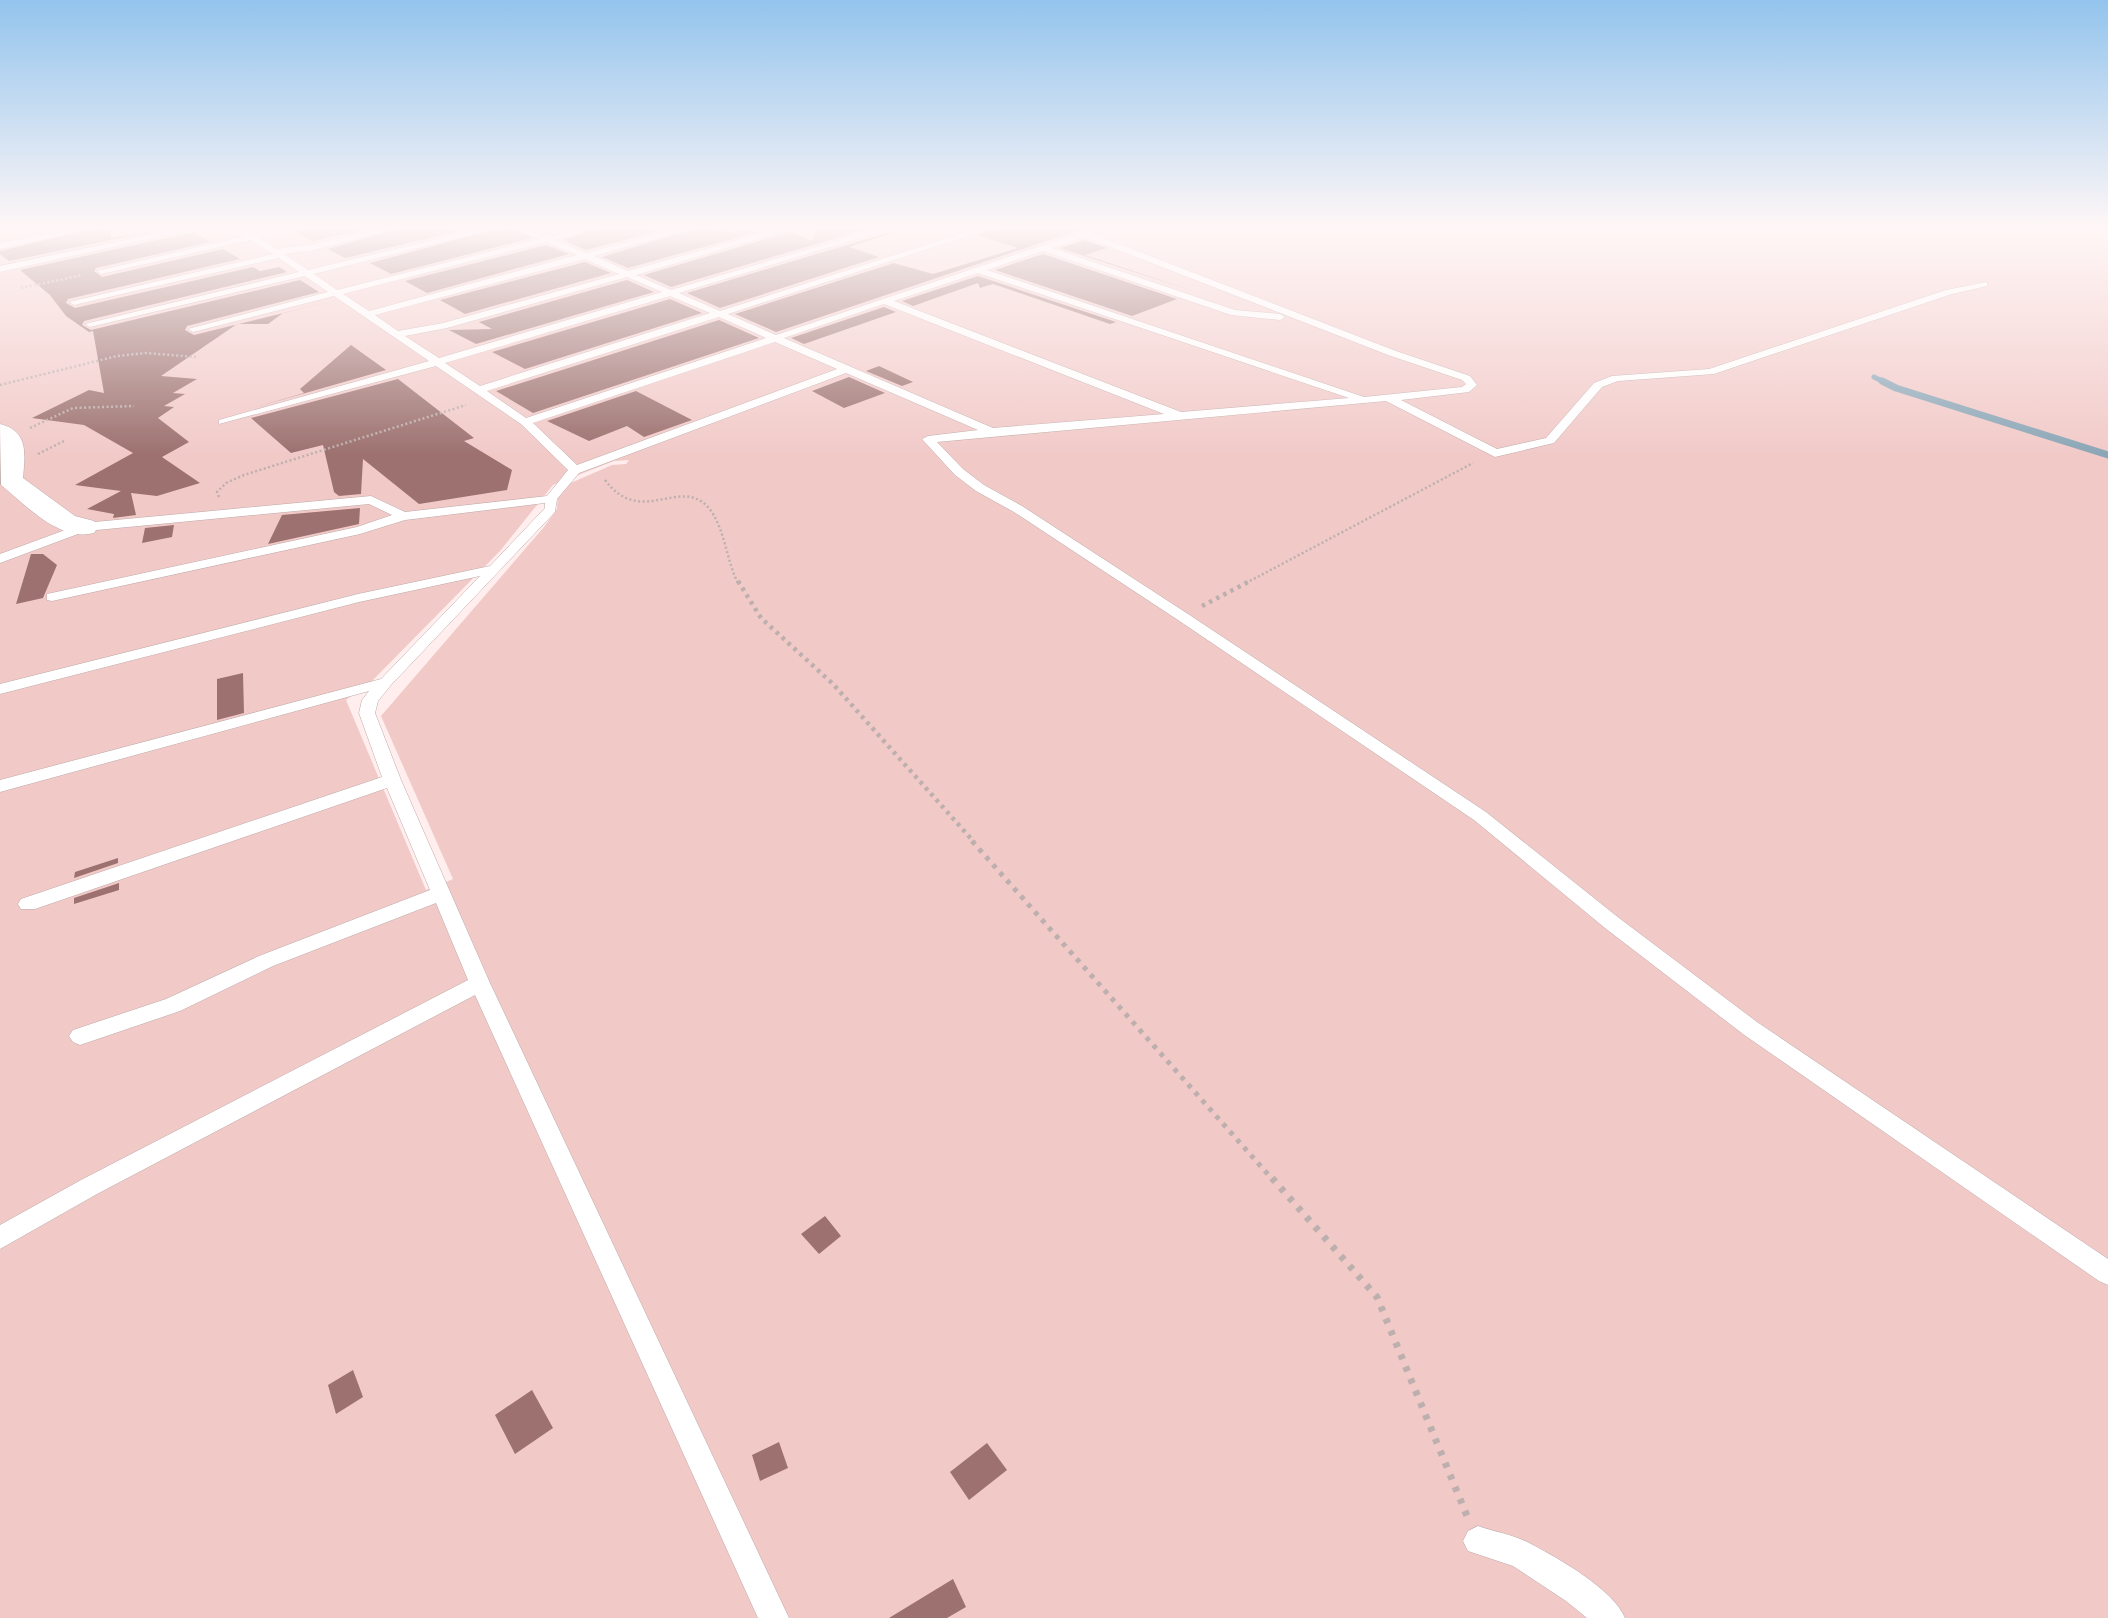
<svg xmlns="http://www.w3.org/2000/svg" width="2108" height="1618" font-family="Overpass,sans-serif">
  <rect width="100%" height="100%" fill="#ffeeed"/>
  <!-- green -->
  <path fill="#f1cac8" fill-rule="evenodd" d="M0 228H2108V1618H0ZM629 460 626 464 612 465 566 485 558 495 557 509 544 527 381 716 453 879 426 890 346 700 372 681 500 551 553 485 614 461Z"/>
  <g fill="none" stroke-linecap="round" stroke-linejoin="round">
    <!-- stream-far1 -->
    <path stroke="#8ba6b6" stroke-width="5" d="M1874 377 1886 383"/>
    <!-- stream -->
    <path stroke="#8ba6b6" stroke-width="7" d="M1882 381 1896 388 2108 455"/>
  </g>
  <!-- building -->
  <path fill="#9c716f" d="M95 228H110L111 238 169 228 9 261 0 254V251Z
    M300 228H371L313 241 295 232Z
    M400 228H471L345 258 328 249Z
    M500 228H515L532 238 391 274 370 263Z
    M597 228H669L586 250 563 240Z
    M696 228H715L729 233 745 229 754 232 771 228 628 268 602 257Z
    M815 228H870L671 287 644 275 790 232 813 241Z
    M994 228H1085L776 332 735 314 894 263 933 274 1018 248 978 235Z
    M194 232 210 242 96 268 94 271 102 277 223 249 240 259 68 299 66 303 75 308 253 267 260 271 279 267 287 272 84 321 82 325 91 330 300 280 319 292 187 326 185 330 194 335 333 301 283 313 268 324H237L161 376 197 379 173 393 185 394 164 406 174 407 158 418 189 442 162 457 200 483 157 496 131 493 136 515 113 518 114 514 87 509 121 491 75 485 133 453 84 425 32 418 89 390 104 393 93 331 89 332 66 316 50 295 20 270Z
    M890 232V234L849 247 879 257 720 308 687 293Z
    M1085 240 1107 248 1085 255 1196 292 1060 248Z
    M546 245 569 254 427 293 405 281Z
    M1043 254 1177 299 1132 316 995 270Z
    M585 262 611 273 465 314 440 300Z
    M978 276 1116 322 1110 324 993 284 980 288 978 283 913 306 902 301Z
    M627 280 654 292 476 344 449 330 492 329 479 322Z
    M670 299 702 313 525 369 492 352Z
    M884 307 896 312 804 344 791 338Z
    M719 320 759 338 533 413 496 391Z
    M351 345 386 370 243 411 304 393 300 389Z
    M879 366 913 382 902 386 866 371Z
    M849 377 885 393 844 408 812 391Z
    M398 379 474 438 464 441 512 470 507 490 419 504 363 459 361 494 339 496 334 492 323 445 291 453 251 418Z
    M636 391 692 420 644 437 627 426 589 441 547 421Z
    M360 508 359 524 268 544 282 515Z
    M174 525 172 537 142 543 145 528Z
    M31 554H43L57 565 43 598 16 604Z
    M243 673 244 713 217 720V679Z
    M118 858V863L74 878 75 872Z
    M119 883V890L74 904V898Z
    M825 1216 841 1236 819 1254 801 1234Z
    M353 1370 363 1397 336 1414 328 1385Z
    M532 1390 553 1428 515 1454 495 1415Z
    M779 1442 788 1468 760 1481 752 1455Z
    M987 1443 1007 1470 969 1500 950 1472Z
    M953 1579 966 1607 947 1618H889Z"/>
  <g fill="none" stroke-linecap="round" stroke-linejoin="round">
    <defs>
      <path id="service" d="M76 228H93L0 249V243Z
        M183 228H199L0 272V266Z
        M233 228H243L253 235 282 228H298L259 238 277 249 314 244 383 228H398L314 250 284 254 308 270 483 228H498L314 274 337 290 539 239 517 228C529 228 539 236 550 236 565 235 579 228 595 228L555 240 586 253 680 228H694L594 256 628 271 781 228H795L636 275 671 290 880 228H893L679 293 720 311 979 228H992L728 314 776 335 1094 228H1107L1093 234 1396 351 1470 376 1477 385 1469 392 1401 400 1497 449 1546 438 1594 383 1612 376 1709 369 1946 290 1987 282V286L1952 294 1714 374 1618 381 1602 387 1554 443 1495 457 1386 401 937 442 963 469 984 485 1022 506 1188 614 1486 812 1619 918 1757 1022 2108 1259V1285L2099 1281 1743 1034 1605 928 1474 820 1178 620 1014 512 976 491 955 475 922 439 928 436 978 430 846 373 579 473 557 499 555 512 391 685 378 701 375 713 401 780 490 983 789 1618H758L475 995 97 1194 0 1249V1225L81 1180 468 980 436 903 273 966 180 1011 80 1045 73 1042 69 1036 73 1030 166 999 259 956 430 890 387 788 35 909H21L18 904 21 899 382 777 359 713 362 700 369 691 0 792V780L381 679 480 576 359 602 0 694V684L358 594 490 566 545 508V503L405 520 360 534 52 601 47 600V594L357 527 392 515 369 504 86 531 0 563V554L84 523 371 496 405 512 547 496 568 470 521 424 436 366 219 424V420L429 361 334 296 193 332 188 329 328 292 305 276 90 327 85 324 299 272 279 258 74 305 69 302 273 254 251 240 101 274 97 271 245 236ZM1085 237 1388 355 1462 380 1466 384 1462 387 1364 397 987 270 1043 251 1231 315 1280 320 1285 317 1280 314 1235 310 1052 248ZM546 242 577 255 369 311 343 294ZM585 259 619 274 443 323 398 331 375 315ZM978 273 1349 398 1181 412 894 301ZM627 277 662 292 439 358 405 336 447 328ZM670 296 710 313 480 386 445 363ZM884 304 1164 414 993 428 784 338ZM719 317 766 338 526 418 487 391ZM775 342 837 369 577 465 533 423Z
        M1478 1526C1495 1532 1515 1535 1531 1544 1558 1558 1614 1590 1625 1618H1587L1566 1601 1513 1566 1468 1551 1463 1541 1468 1531Z"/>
      <path id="minor" d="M0 424C29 431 25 454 23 478L75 516 94 521 98 527 94 533C59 542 26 505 1 485Z"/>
    </defs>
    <!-- service casing -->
    <use href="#service" stroke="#bda9a8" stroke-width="1"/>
    <!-- minor casing -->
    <use href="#minor" stroke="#bda9a8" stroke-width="1"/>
    <!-- path-far3 -->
    <path stroke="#bdafae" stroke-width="2.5" stroke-dasharray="2 2.5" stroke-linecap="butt" d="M21 288 83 275
      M0 385 117 356 146 353 196 357
      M30 428 73 408 134 406
      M38 454 64 441
      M605 480C641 528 679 476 708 507 725 527 726 560 738 583
      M219 497 217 492 226 483 244 475 466 405
      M1246 583 1473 463"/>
    <!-- path-far2 -->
    <path stroke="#bdafae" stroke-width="4.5" stroke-dasharray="3.5 4.5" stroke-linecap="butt" d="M738 581 761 618 833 684 974 842
      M1202 606 1250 581"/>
    <!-- path-far1 -->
    <path stroke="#bdafae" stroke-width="5" stroke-dasharray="4.5 6" stroke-linecap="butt" d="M972 841 1273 1180"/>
    <!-- path -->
    <path stroke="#bdafae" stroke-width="7" stroke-dasharray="5 8" stroke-linecap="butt" d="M1272 1178 1377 1297 1467 1516"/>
    <!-- service -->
    <use href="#service" fill="#fff" fill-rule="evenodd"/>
    <!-- minor -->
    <use href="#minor" fill="#fff" fill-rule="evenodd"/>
  </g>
  <!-- sky -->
  <linearGradient id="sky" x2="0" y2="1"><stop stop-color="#93c4ed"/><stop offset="0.5" stop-color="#fff7f7"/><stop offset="1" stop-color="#fff7f7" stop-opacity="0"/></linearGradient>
  <rect width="2108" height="455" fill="url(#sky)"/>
</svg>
